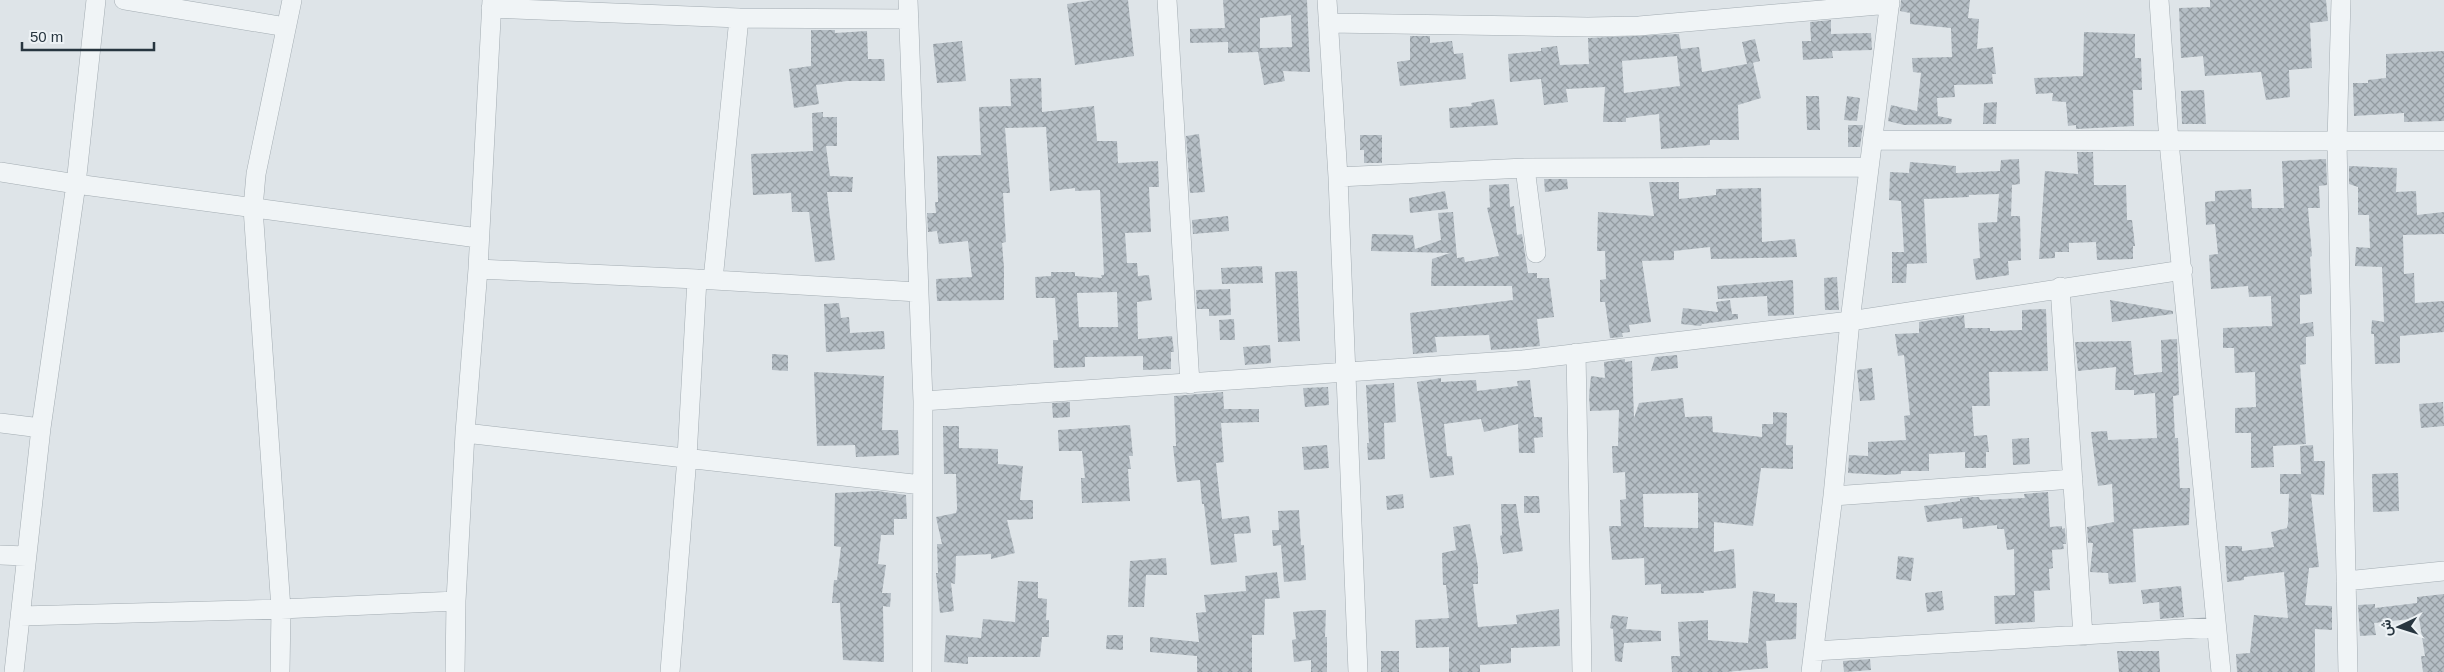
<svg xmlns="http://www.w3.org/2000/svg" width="2444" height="672" font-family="Helvetica,Vazirmatn,sans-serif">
  <defs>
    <pattern id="building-cross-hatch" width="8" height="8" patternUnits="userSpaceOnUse" patternTransform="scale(1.25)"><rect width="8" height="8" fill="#b5bec5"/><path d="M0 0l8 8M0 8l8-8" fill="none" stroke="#939ba1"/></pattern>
  </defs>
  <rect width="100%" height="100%" fill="#dee4e8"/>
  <!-- building -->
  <path fill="url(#building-cross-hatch)" fill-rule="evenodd" d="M1094 0H1128L1134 56 1075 65 1067 4Z
    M1223 0H1307L1310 72 1283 71 1285 81 1264 85 1258 52 1228 53V42L1190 43V29L1225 28ZM1291 15 1292 47 1260 48V18Z
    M1901 0H1970L1968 18 1979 19 1977 49 1993 47 1996 74H1992L1993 84 1954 85 1955 97 1937 98 1938 116 1952 119 1951 124 1904 125 1888 121 1891 105 1917 111 1921 73 1913 72 1912 58 1952 57 1951 28 1910 24V13L1900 11Z
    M2210 0H2326L2328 21 2310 23 2312 68 2289 70 2290 97 2266 100 2261 72 2205 76 2203 56 2181 58 2179 8 2210 7Z
    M1831 20V34L1871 33 1872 50 1832 51 1833 58 1803 60 1802 41H1811L1810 22Z
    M811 30H835V33L867 31 868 59H884L885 81H847L816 85 819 104 794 108 789 69 811 66Z
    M2084 32 2135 34V58H2141L2142 90H2133L2134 126 2076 129V125L2068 126 2066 102 2052 101 2053 93 2036 94 2034 78 2083 76Z
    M1679 34 1681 49 1699 47 1702 72 1747 64 1742 42 1755 39 1760 61 1748 64 1753 63 1761 98 1738 105 1739 140H1710V145L1661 149 1659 114 1626 118V122H1603L1605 87 1566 89 1568 102 1544 105 1541 79 1510 82 1508 54 1541 51V48L1557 46 1560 65 1589 64 1588 38ZM1677 56 1680 86 1624 93 1622 61Z
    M1410 36H1430V43L1452 41 1454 54 1463 53 1466 79 1400 86 1397 62 1410 60Z
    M962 41 966 81 937 83 933 44Z
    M2444 51V121L2404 122V113L2354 116 2353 83H2368V80L2386 78V54Z
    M1041 78 1042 112 1094 106 1097 141H1117L1118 163 1158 161 1159 187H1149L1151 232 1125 233 1127 263H1137L1138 276 1149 275 1152 300 1137 302 1138 339 1172 336 1174 352H1171V369L1143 370V356L1085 357V367L1054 368 1053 340H1058L1055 298H1036L1035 277 1051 276V272H1075V276L1102 278 1101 275H1104L1100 190 1075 191V188L1050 191 1046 127 1005 128 1010 193H1003L1006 242 1002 243 1004 268V300L937 301 936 279 972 277 968 241 939 244 937 231 928 232 927 213H936L935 202H938L937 156 981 155 979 107 1011 106 1010 79ZM1117 292 1118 327H1079L1077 293Z
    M2204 90 2206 124H2182L2181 91Z
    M1806 96H1819L1820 130H1807Z
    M1847 96 1860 98 1857 121 1844 120Z
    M1494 99 1498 125 1450 128 1449 108 1472 106 1471 103Z
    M1997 102 1996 124H1983L1984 103Z
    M823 112V117H837V146H826L830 176 853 177 852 192H827L835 260 815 262 809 212H792L791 193 753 195 751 154 813 151 812 113Z
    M1848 125H1863L1860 147H1848Z
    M1199 134 1205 192 1190 193 1186 136Z
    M1360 135H1382V163H1364V150H1360Z
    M2077 152H2093L2094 185H2126L2127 220H2132L2135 246H2133V259L2097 260 2096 242 2069 243V252H2055V258L2039 259 2045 171 2078 174Z
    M2019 159 2020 184 2012 185 2011 216H2020L2021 260 2008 261 2009 275 1976 280 1973 259 1980 258 1978 223 1997 222 1999 194 1969 195V197L1924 199 1927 263 1907 264 1906 283H1892V252H1904L1901 201 1889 200 1890 172 1909 173 1910 162 1956 166V173L2000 171 2001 160Z
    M2326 159 2327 185 2319 186 2320 208H2308L2312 256 2310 257 2312 294 2300 295V324L2313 322 2314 336 2306 337V364L2300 365 2306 444 2273 446 2274 467 2251 468V433H2235V408L2256 407 2255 372 2235 373 2234 348H2223V328L2272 326 2271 296 2249 297 2248 286 2211 289 2209 255 2218 254 2215 224 2206 225 2205 202 2215 201V191L2251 189 2252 208H2284L2282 161Z
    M2349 166 2397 168 2396 192 2416 191 2417 215 2444 212V234L2403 235 2404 274 2414 273 2415 303 2444 301V332L2400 336V363L2375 364 2374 334H2371L2372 320 2384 322 2382 267 2355 266 2356 247 2370 248 2369 215H2358V187L2349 184Z
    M1544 179H1567L1568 189 1545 192Z
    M1649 182H1679V199L1716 195V189L1761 188 1762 242 1795 239 1797 257 1711 259 1710 247 1674 251V260L1642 261 1651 322 1629 325 1630 332 1622 333 1623 337 1610 338 1605 302H1600V280L1606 279 1605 251H1597L1598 212 1654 216Z
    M1509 184 1510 207 1514 206 1517 235 1522 234 1528 273H1537V278H1549L1554 317 1537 319 1540 346 1491 350 1489 335 1435 337 1437 352 1413 354 1410 313 1513 300 1512 286H1431L1432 259 1450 253 1371 251 1372 234 1413 235 1415 249 1441 240 1438 213 1453 212 1457 258 1464 257 1465 262 1499 256 1487 208 1490 207 1489 185Z
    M1445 191 1448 209 1410 213 1409 198Z
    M1228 216 1229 231 1193 234 1192 220Z
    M1262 266 1263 283 1222 284 1221 268Z
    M1297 271 1300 341 1278 342 1275 272Z
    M1837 277 1839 310H1825L1824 278Z
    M1793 280 1794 315 1768 316 1767 296 1718 299 1717 286Z
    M1230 289 1231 315 1209 316V309H1197L1196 290Z
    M1730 300 1732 314H1738V319L1702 324 1701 326 1681 324 1683 308 1718 312 1716 302Z
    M2110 300 2173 311V314L2112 322Z
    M839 303 841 318 849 317 850 333 884 331 885 349 826 352 824 304Z
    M2046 309 2048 371 1989 372 1990 406H1972L1974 436 1987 435 1989 452H1986V468H1965V452L1929 454V471H1901V474L1886 475 1848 473 1849 455 1868 456V442L1906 440 1904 416 1910 415 1904 355 1898 356 1895 334 1919 333V322L1964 315 1965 328H1990V331L2022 330V310Z
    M1234 319 1235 340H1220L1219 320Z
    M2177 339 2179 395 2173 396 2175 438H2178L2180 488H2190L2189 525 2133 529 2136 582 2109 584 2108 573 2090 572 2093 543H2088L2087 527 2114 522 2112 484 2098 486 2091 432 2107 431 2108 440 2157 438 2155 393 2134 395V390H2115L2116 367 2078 371 2075 342 2131 341 2134 375 2162 372 2161 340Z
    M1270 345 1271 363 1245 365 1243 347Z
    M772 354 788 355V371L772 370Z
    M1677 355 1678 368 1651 371 1655 357Z
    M1625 359V362L1632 361 1634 418 1639 403 1683 398 1685 417 1712 416 1713 432 1762 437V424H1773V412L1787 413 1786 445H1793V469L1761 468 1753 526 1714 522V552L1734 549 1736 588 1704 591V593L1661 594V584L1645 585 1644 558 1612 560 1609 526H1621L1620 500 1626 499 1625 472 1613 473 1612 446H1618L1619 410 1590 411 1589 396 1591 376 1605 378 1604 362ZM1698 493V528L1644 527 1643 494Z
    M1872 368 1875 400 1860 401 1857 370Z
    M814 372 884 376 882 430H898L899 455 856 457 855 445 817 446Z
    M1441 378V382L1476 380 1477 391 1518 386 1517 381 1530 380 1534 417H1542L1543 437 1534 438 1535 453H1519L1518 424 1484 432 1481 419 1444 424 1447 456H1452L1454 475 1430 478 1417 382Z
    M1394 383 1396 422 1384 423 1385 459 1368 460 1367 443H1369L1366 385Z
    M1328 387 1329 405 1305 407 1303 388Z
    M1223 392 1224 409H1259V422L1221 423 1224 462 1216 463 1222 519 1249 516 1251 533 1234 534 1237 562 1211 565 1204 504H1202L1200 480 1177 482 1173 446H1176L1174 396Z
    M1070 402V417L1053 418 1052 403Z
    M2443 402 2444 426 2421 428 2419 404Z
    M1130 425 1133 456H1129L1131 469H1128L1130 501 1082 503 1081 478H1085L1082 451H1059L1058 430Z
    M943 426H959V448L998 449V464L1023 466 1020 500H1033V519L1007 520 1015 553 991 559V554L956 556 955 584 951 583 954 611 940 613 936 573H938L937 544H942L936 517 956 513 957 509 956 474H944Z
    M2029 438 2030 464 2013 465 2012 439Z
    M1327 445 1329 468 1304 470 1302 447Z
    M2313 445 2314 461H2325L2324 495 2311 494 2319 567 2309 568 2305 605 2332 606V630L2315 629V672H2237L2236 654 2250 653 2254 615 2288 618 2284 572 2244 577V580L2227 582 2225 546H2242V551L2274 547 2271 532 2287 528 2288 523 2289 494H2280V474H2301L2300 446Z
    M2398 473 2399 511 2373 512 2372 474Z
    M877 491 906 495 907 519H894V535H881L878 564 886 565 882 593H891L890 607 883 606 884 662 843 660 840 603H832L834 580H837L841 547 834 546 835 493Z
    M2048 492 2050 527 2062 526V529L2065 528 2066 544H2063L2064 549 2052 550 2053 568 2049 569 2050 590 2034 591 2035 622 1995 624 1994 596 2015 595 2014 549 2007 550 2004 529H1997V525L1963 529 1962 518 1927 522 1924 506 1960 501V499L1972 497H1979L1980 500 2025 498 2024 494Z
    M1403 494 1404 508 1387 510 1386 496Z
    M1524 496H1539L1540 513H1524Z
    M1501 504H1516L1523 551 1503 554 1500 536 1502 535Z
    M1299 510 1301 545H1304L1306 580 1284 582 1281 545 1273 546 1272 530H1279L1278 511Z
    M1470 524 1478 567V584H1473L1478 627 1517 624 1516 615 1559 609 1560 646 1511 648V663L1480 665V672H1449V647L1416 648 1415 620 1449 618 1446 585H1443L1442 553 1456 550 1453 527Z
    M1898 556 1914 558 1911 581 1896 579Z
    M1166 558 1167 575H1146L1144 607H1128L1130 561Z
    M1277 572 1280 598 1265 599 1264 635H1252V672H1197V656L1150 652V637L1199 642 1196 613 1206 612 1204 595 1246 591 1245 576Z
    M1018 581 1038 582V598L1047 599 1046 620H1049V637H1042L1040 657H968V664L944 662 946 635 981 638 983 619 1015 622Z
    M2181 586 2184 617 2160 619 2159 602 2143 604 2141 590Z
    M1753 591 1775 594V602L1797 603 1796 639 1766 641 1768 668 1726 672H1672L1671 656H1680L1678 622 1708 620V640L1748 643Z
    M1942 591 1944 610 1927 612 1925 593Z
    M2444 594V672H2423L2421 656H2425L2419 618 2374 623 2376 635 2360 636 2358 605 2375 604V608L2417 603V597Z
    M1317 610H1326L1325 637H1327V672H1311V660L1294 662 1292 640 1296 639 1293 612Z
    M1612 615 1628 617 1626 629 1661 631V641L1624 643 1622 662 1615 661 1613 629 1610 628Z
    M1107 635H1123V650L1106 649Z
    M1381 651H1399V672H1381Z
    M2117 651H2159L2160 672H2119Z
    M1870 659 1871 670 1844 672 1843 661Z"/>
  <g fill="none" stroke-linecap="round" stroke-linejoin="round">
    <defs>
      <path id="minor" d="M124 0 286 27
        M908 0 923 401 922 672
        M1167 0 1190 384
        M1327 0 1338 177 1358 672
        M2159 0 2169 142 2221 672
        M2341 0 2337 141H2444
        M491 8 739 18 909 19
        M1328 23 1588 27 1639 26 1890 4
        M1872 140 2337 141 2348 672
        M1525 168 1536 253
        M0 172 76 184 478 238
        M1338 177 1525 168 1869 167
        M478 269 697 279 918 292
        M713 280 739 18
        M2060 287 2083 636
        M1576 353 1582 672
        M923 401 1523 360 1850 321 2183 270
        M0 423 41 428
        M465 433 922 485
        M1833 496 2073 479
        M0 555 26 556
        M2346 581 2444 571
        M20 616 281 609 456 601
        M1814 651 2216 627
        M14 672 41 428 76 184 96 0
        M280 672 281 609 253 208 256 174 292 0
        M455 672 456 601 465 433 478 269 492 0
        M670 672 687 457 697 279
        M1811 672 1833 496 1850 321 1890 0"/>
    </defs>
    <!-- minor casing -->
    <use href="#minor" stroke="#a3acb2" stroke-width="20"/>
    <!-- minor -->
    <use href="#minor" stroke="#f0f4f6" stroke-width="19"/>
  </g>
  <!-- north arrow -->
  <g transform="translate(2399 627) rotate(266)" stroke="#edf2f5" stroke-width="4" paint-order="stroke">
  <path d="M0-4L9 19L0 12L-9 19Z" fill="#27353f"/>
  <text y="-8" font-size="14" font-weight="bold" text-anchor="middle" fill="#27353f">ش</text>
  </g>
  <!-- scale -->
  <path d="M22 42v8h132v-8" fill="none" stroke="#27353f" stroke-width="2.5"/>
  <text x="30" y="42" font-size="15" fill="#27353f" stroke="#edf2f5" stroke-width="4" paint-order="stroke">50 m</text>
</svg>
